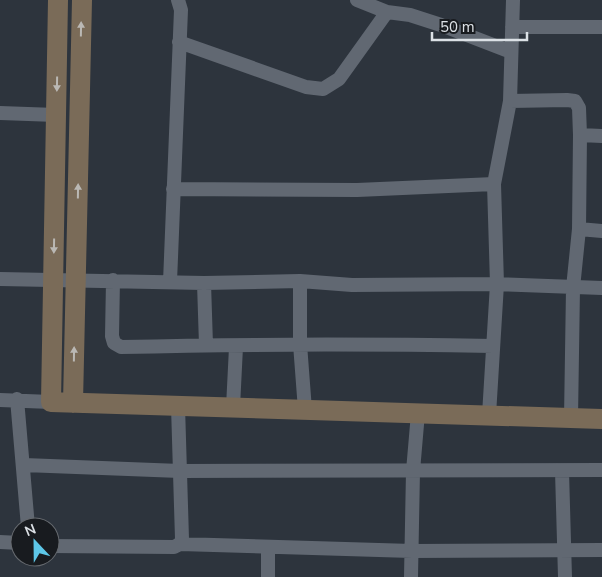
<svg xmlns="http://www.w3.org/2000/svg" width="602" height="577" font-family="'Nunito Sans',sans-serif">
  <rect width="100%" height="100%" fill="#2d343d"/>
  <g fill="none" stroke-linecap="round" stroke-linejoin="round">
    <!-- street -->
    <path stroke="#616872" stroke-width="14" d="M357 0 387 12 410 15 441 25 511 52
      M512 27H602
      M179 42 306 87 323 89 339 79 387 12
      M510 101 567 100 575 101 579 108 580 135 579 229 573 288 571 418
      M0 113 56 115
      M580 135 602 136
      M173 189 357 190 494 184
      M579 229 602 231
      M0 279 204 283 300 281 352 285 497 284 602 288
      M113 280 112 336 114 343 121 347C245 344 369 344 493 346
      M300 281V344L305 410
      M170 282 181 10 178 0
      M204 283 206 345
      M17 399 28 527
      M0 400 51 402
      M178 406 182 539 180 544
      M233 407 236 347
      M489 415 497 284 494 184 510 101 513 0
      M24 465 180 471 602 470
      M562 471 565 577
      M0 542 20 543
      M50 546 174 547 180 544 412 551 602 550
      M268 577V548
      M411 577 413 471 418 413"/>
    <!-- secondary -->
    <path stroke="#7a6b58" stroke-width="20" d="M58 0 51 402 602 419
      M73 403 82 0"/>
  </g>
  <!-- one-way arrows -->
  <defs><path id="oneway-solid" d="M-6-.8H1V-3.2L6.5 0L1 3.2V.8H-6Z" transform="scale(1.25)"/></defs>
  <g fill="#bab8b4">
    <use href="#oneway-solid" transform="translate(81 29) rotate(-89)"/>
    <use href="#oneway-solid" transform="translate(57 84) rotate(91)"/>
    <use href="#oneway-solid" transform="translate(78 191) rotate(-89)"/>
    <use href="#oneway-solid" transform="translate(54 246) rotate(91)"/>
    <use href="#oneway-solid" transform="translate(74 354) rotate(-89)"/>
  </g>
  <!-- north arrow -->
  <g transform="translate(35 542) rotate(338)"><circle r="24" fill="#181b1f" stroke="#666a6f"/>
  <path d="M0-4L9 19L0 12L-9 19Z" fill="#5dc7e8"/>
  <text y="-8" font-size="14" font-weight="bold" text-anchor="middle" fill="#dce1e6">N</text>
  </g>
  <!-- scale -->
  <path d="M432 32v8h95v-8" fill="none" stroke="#dce1e6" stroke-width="2.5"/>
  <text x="440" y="32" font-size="15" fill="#dce1e6" stroke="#181b1f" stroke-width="4" paint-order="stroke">50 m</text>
</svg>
